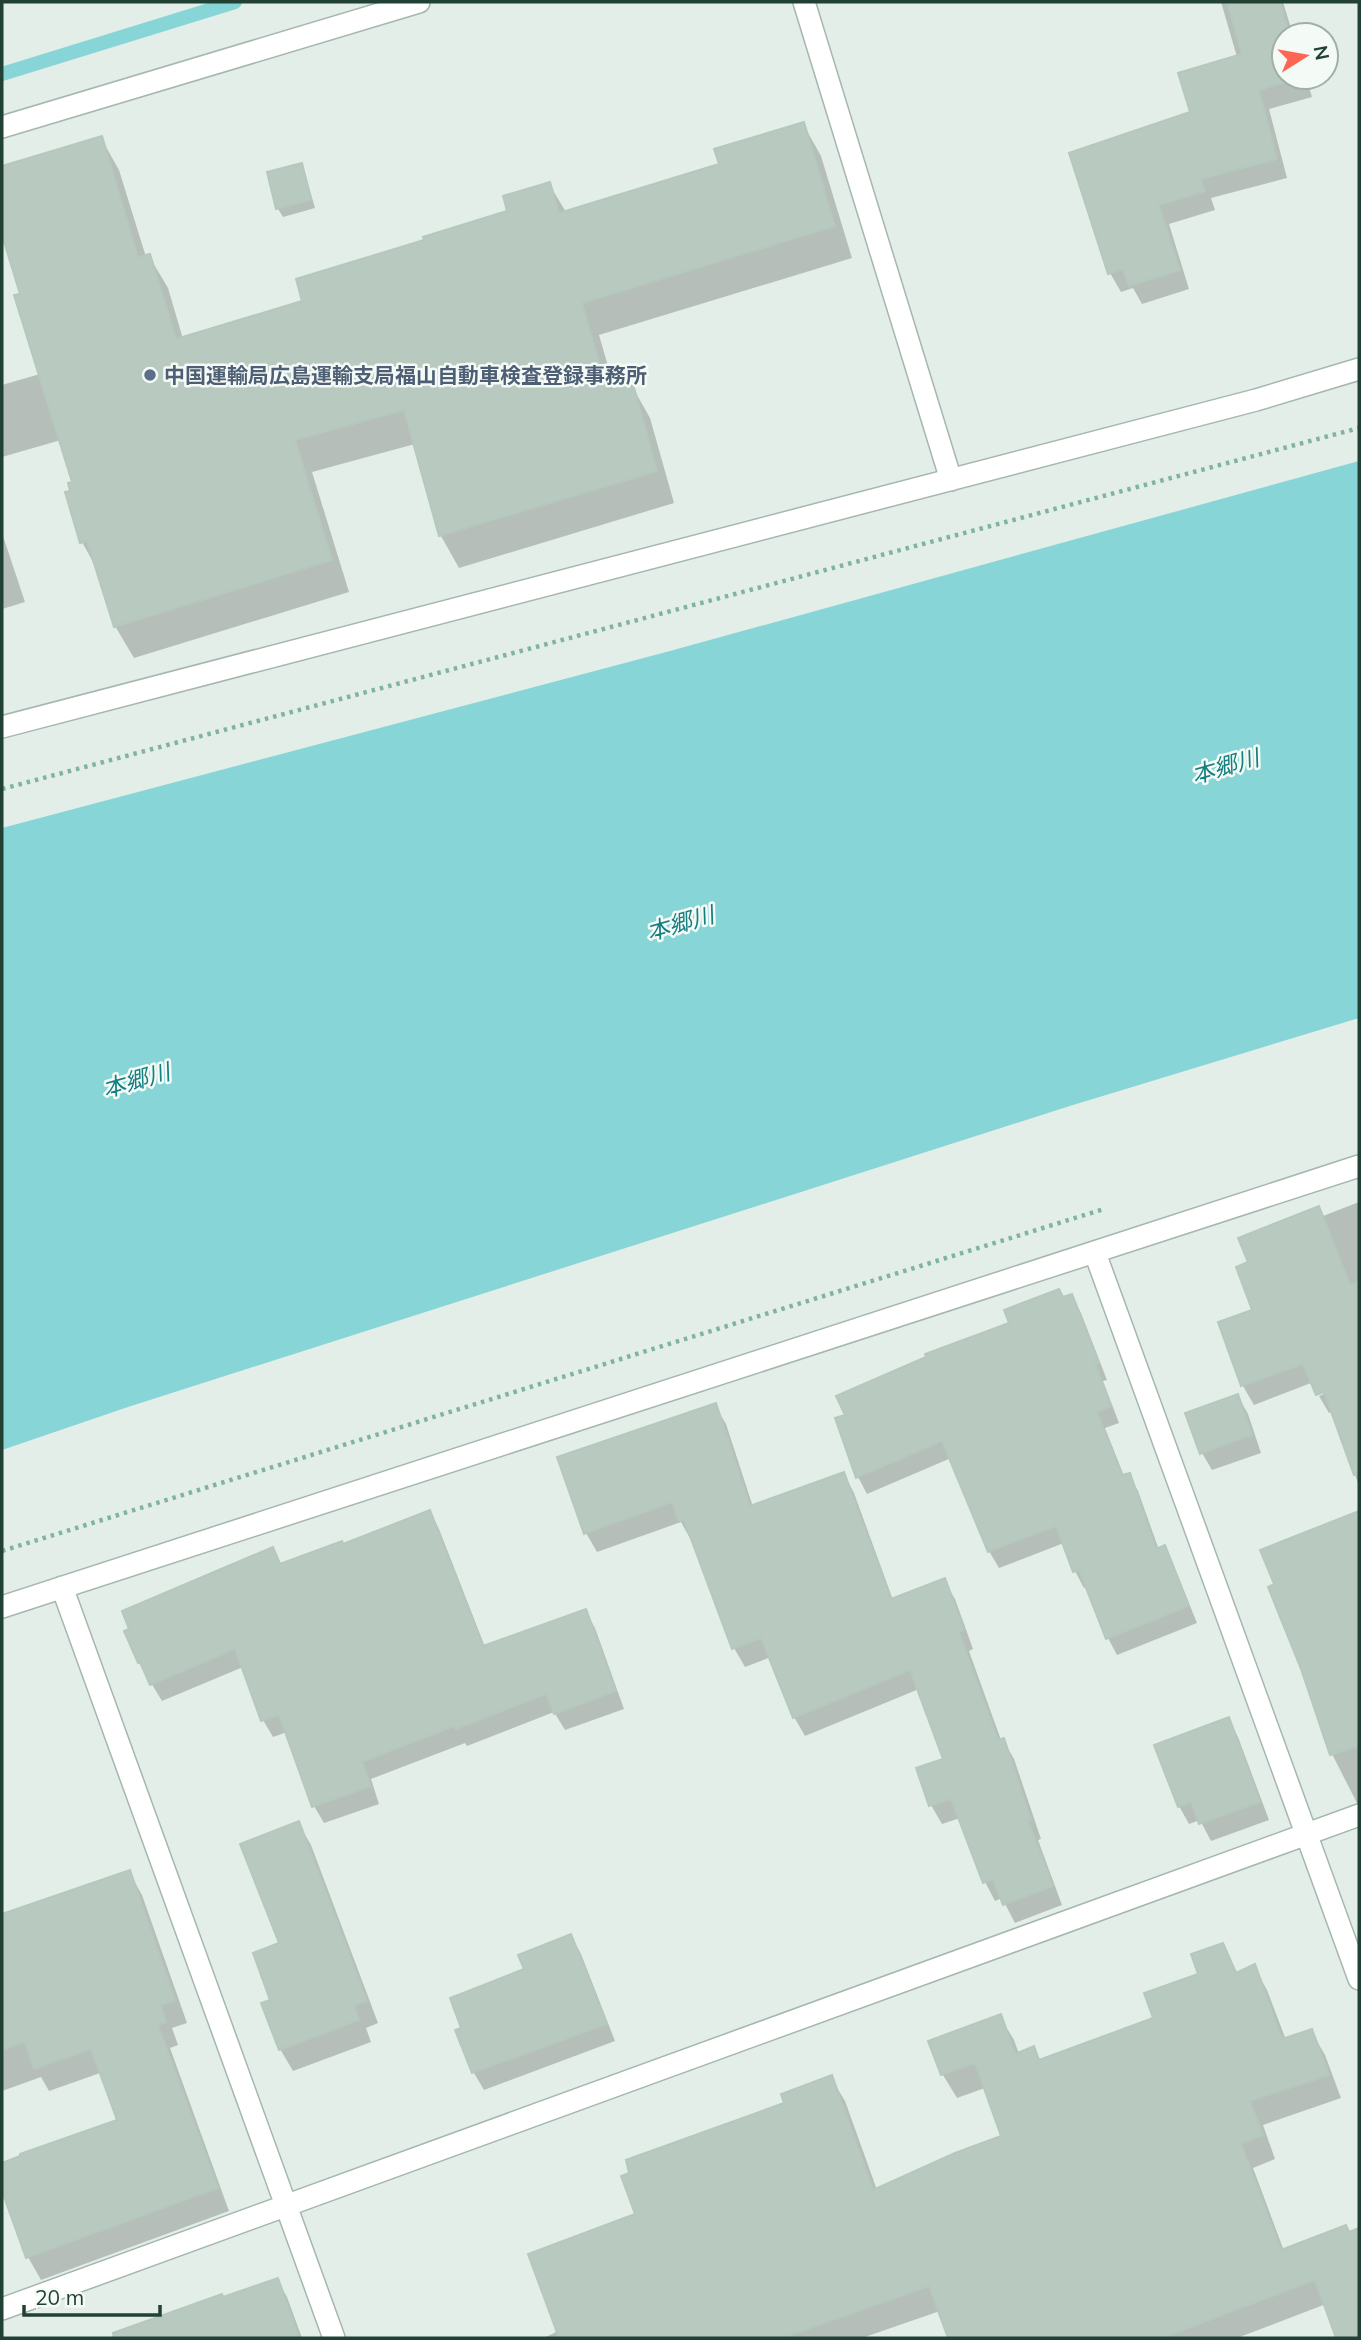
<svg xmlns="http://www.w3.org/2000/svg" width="1361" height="2340" font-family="Mulish,'Noto Sans JP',sans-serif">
  <rect width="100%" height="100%" fill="#e3eee8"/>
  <!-- water -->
  <path fill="#87d5d7" d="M1359 461V1018L1073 1105 128 1407 2 1450V828L670 651Z"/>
  <!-- shadow -->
  <path fill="#0003" d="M1221 2H1283L1293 35H1284V77H1306L1312 97 1269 109 1287 178 1211 198 1215 210 1169 224 1189 289 1142 304 1133 288 1121 292 1110 273 1193 113 1237 57Z
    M803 124 821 156 852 258 599 335 615 390 632 386 650 418 674 503 459 568 441 536 415 444 312 472 349 592 134 658 115 626 97 569 82 542 72 492 74 483 61 440 2 457V385L40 374 22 295 2 229V168L101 138 119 170 146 257 149 256 168 288 183 339 304 302 426 241 509 212 549 184 566 212 721 165Z
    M301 165 305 173 315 208 283 217 278 209 269 173Z
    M2 533 25 602 2 609Z
    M1359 1202V1486L1333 1411 1329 1413 1319 1396 1333 1390 1311 1383 1254 1405 1243 1386 1220 1323 1255 1311 1250 1263 1318 1208 1323 1216Z
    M1072 1296 1081 1313 1107 1380 1103 1381 1119 1423 1105 1428 1124 1476 1129 1475 1138 1491 1159 1550 1164 1547 1173 1564 1197 1623 1117 1655 1108 1638 1087 1587 1084 1588 1075 1571 1064 1543 999 1568 989 1551 951 1458 867 1494 858 1477 837 1419 847 1416 1011 1324Z
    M1238 1396 1248 1414 1261 1453 1212 1470 1202 1453Z
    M715 1406 726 1424 753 1507 844 1474 854 1493 893 1600 944 1581 955 1599 973 1649 969 1651 1001 1740H1003L1014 1759 1041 1839 1038 1840 1062 1905 1015 1923 1002 1898 995 1901 985 1882 960 1818 942 1824 931 1805 919 1769 945 1760 919 1689 805 1736 794 1717 771 1657 745 1667 734 1648 693 1540H691L681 1522 597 1552 586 1533Z
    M429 1512 439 1529 485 1647 585 1611 595 1628 624 1709 565 1730 554 1712 467 1746 465 1743 371 1779 379 1804 324 1823 314 1806 287 1732 273 1737 263 1720 243 1667 162 1701 139 1663 126 1632 272 1549 282 1565 343 1546Z
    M1337 1548 1359 1603V1807L1332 1754 1276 1585Z
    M1228 1719 1238 1737 1269 1820 1211 1841 1200 1820 1189 1824 1179 1806Z
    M298 1823 311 1845 378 2023 366 2028 371 2042 293 2071 280 2049 281 1944Z
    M129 1872 142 1895 187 2023 172 2028 178 2045 170 2048 229 2211 41 2280 28 2257 2 2186V2165L119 2121 100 2073 49 2091 41 2077 2 2091V1916Z
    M571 1936 581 1954 615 2041 484 2090 474 2073 458 2031 463 2029Z
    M1222 1945 1238 1974 1254 1967 1267 1990 1286 2040 1311 2031 1325 2055 1341 2098 1263 2125 1275 2159 1253 2168 1284 2251 1359 2230V2338H1338L1326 2304 1237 2338H949L940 2311 862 2338H546V2337L558 2331 637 2215 786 2104 831 2078 845 2101 877 2190 1004 2137 985 2088 957 2098 943 2075 931 2042 1000 2017 1014 2040 1019 2054 1033 2049 1041 2062 1155 2020 1201 1975Z
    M277 2280 287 2297 302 2338H179L170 2315Z"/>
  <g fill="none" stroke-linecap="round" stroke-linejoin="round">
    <!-- stream -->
    <path stroke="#87d5d7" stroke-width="14" d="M2 74 235 2"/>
  </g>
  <!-- building -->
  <path fill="#b8c9c0" stroke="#b5c8be" stroke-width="2" d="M1227 2H1280L1289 35H1284V77H1302L1259 90 1277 159 1201 179 1205 191 1159 205 1180 270 1129 286 1123 269 1108 274 1069 153 1190 112 1178 73 1242 54Z
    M804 122 835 226 582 303 607 391 633 384 657 471 439 536 404 410 295 440 332 560 114 627 87 541 80 543 65 492 70 491 68 483 72 482 14 295 20 294 2 235V166L102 136 138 257 150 254 176 339 302 301 296 279 424 240 423 237 507 211 503 196 550 182 559 213 719 164 714 149Z
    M302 163 311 200 276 209 267 172Z
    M1319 1206 1350 1285 1359 1281V1474L1354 1475 1324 1392 1316 1395 1303 1364 1241 1386 1218 1322 1252 1310 1236 1267 1248 1262 1238 1238Z
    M1059 1289 1063 1297 1072 1294 1099 1363 1095 1364 1111 1406 1097 1412 1122 1475 1130 1473 1156 1549 1165 1545 1189 1606 1106 1639 1079 1570 1073 1572 1056 1526 988 1552 942 1441 856 1478 835 1418 845 1415 836 1396 926 1357 925 1354 1009 1323 1004 1310Z
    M1238 1394 1252 1435 1200 1454 1185 1413Z
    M716 1403 750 1506 844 1472 891 1599 945 1578 964 1630 959 1632 998 1740 1004 1738 1031 1820 1028 1821 1053 1886 1003 1905 993 1879 983 1883 951 1799 929 1806 916 1768 943 1759 910 1670 793 1718 761 1638 732 1649 684 1520 679 1522 672 1502 584 1534 557 1457Z
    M430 1510 483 1646 586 1609 616 1691 554 1714 546 1694 456 1729 454 1726 362 1762 371 1786 312 1807 279 1715 261 1721 235 1649 150 1685 140 1662 138 1663 124 1631 129 1629 122 1611 273 1547 280 1564 342 1541 343 1544Z
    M1359 1511V1746L1330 1755 1301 1669 1268 1587 1274 1584 1260 1550Z
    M1229 1717 1260 1802 1199 1824 1191 1802 1178 1807 1154 1745Z
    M299 1821 367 2001 354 2005 359 2020 279 2050 261 2003 270 2000 253 1953 279 1943 240 1844Z
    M130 1870 175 2000 161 2005 166 2022 158 2025 218 2188 26 2258 2 2191V2163L20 2156V2154L117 2120 91 2049 34 2069 25 2042 2 2050V1914Z
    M571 1934 607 2024 472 2073 455 2030 461 2028 450 1998 524 1969 518 1955Z
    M1223 1943 1236 1973 1255 1964 1282 2039 1312 2029 1329 2075 1250 2101 1263 2135 1241 2144 1281 2250 1346 2225 1349 2232 1359 2228V2338H1336L1315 2280 1162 2338H948L929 2286 782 2338H559L528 2254 635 2214 621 2176 629 2173 626 2160 784 2103 781 2094 832 2075 873 2190 955 2153 1001 2136 975 2063 941 2075 928 2041 1001 2014 1015 2054 1034 2046 1039 2060 1153 2018 1144 1993 1198 1974 1191 1954Z
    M278 2278 299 2338H114L113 2333 222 2294 223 2297Z"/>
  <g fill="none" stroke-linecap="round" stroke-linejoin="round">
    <defs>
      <path id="minor" d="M804 2 951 480
        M2 127 419 2
        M2 727 1256 400 1359 369
        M1095 1253 1359 1979
        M62 1587 334 2338
        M2 1607 1359 1166
        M2 2309 1359 1815"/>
    </defs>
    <!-- minor casing -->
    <use href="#minor" stroke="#a5b7ae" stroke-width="24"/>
    <!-- path -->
    <path stroke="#81b49d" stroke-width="4.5" stroke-dasharray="3.5 5" stroke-linecap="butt" d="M2 789 1359 428
      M2 1551 1104 1209"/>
    <!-- minor -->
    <use href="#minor" stroke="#fff" stroke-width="21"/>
  </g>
  <!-- markers -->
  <circle fill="#5c6f8a" stroke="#f4faf6" stroke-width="2.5" cx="150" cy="375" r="7"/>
  <g text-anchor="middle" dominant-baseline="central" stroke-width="5" stroke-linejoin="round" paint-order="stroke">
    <!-- service labels -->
    <g font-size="21" font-weight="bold" fill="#4e5e75" stroke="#f4faf6" text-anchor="start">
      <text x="164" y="375">中国運輸局広島運輸支局福山自動車検査登録事務所</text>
    </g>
    <!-- water labels -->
    <g font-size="23" font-style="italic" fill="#167f82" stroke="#f4faf6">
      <text transform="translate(1225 766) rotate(-16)">本郷川</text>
      <text transform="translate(680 923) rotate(-16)">本郷川</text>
      <text transform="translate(136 1080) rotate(-16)">本郷川</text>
    </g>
  </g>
  <!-- border -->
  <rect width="1361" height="2340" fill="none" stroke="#214134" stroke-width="7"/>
  <!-- north arrow -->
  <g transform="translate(1305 56) rotate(79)"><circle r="33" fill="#f4faf6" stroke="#a0b0a8" stroke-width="2"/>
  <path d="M0-5L12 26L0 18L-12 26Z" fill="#fc6653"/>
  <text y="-10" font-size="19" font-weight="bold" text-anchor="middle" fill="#214134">N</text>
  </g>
  <!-- scale -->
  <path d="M24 2305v10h136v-10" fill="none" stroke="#214134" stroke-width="3.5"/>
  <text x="35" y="2305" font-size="21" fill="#214134" stroke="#f4faf6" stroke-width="5" paint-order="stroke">20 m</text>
</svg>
